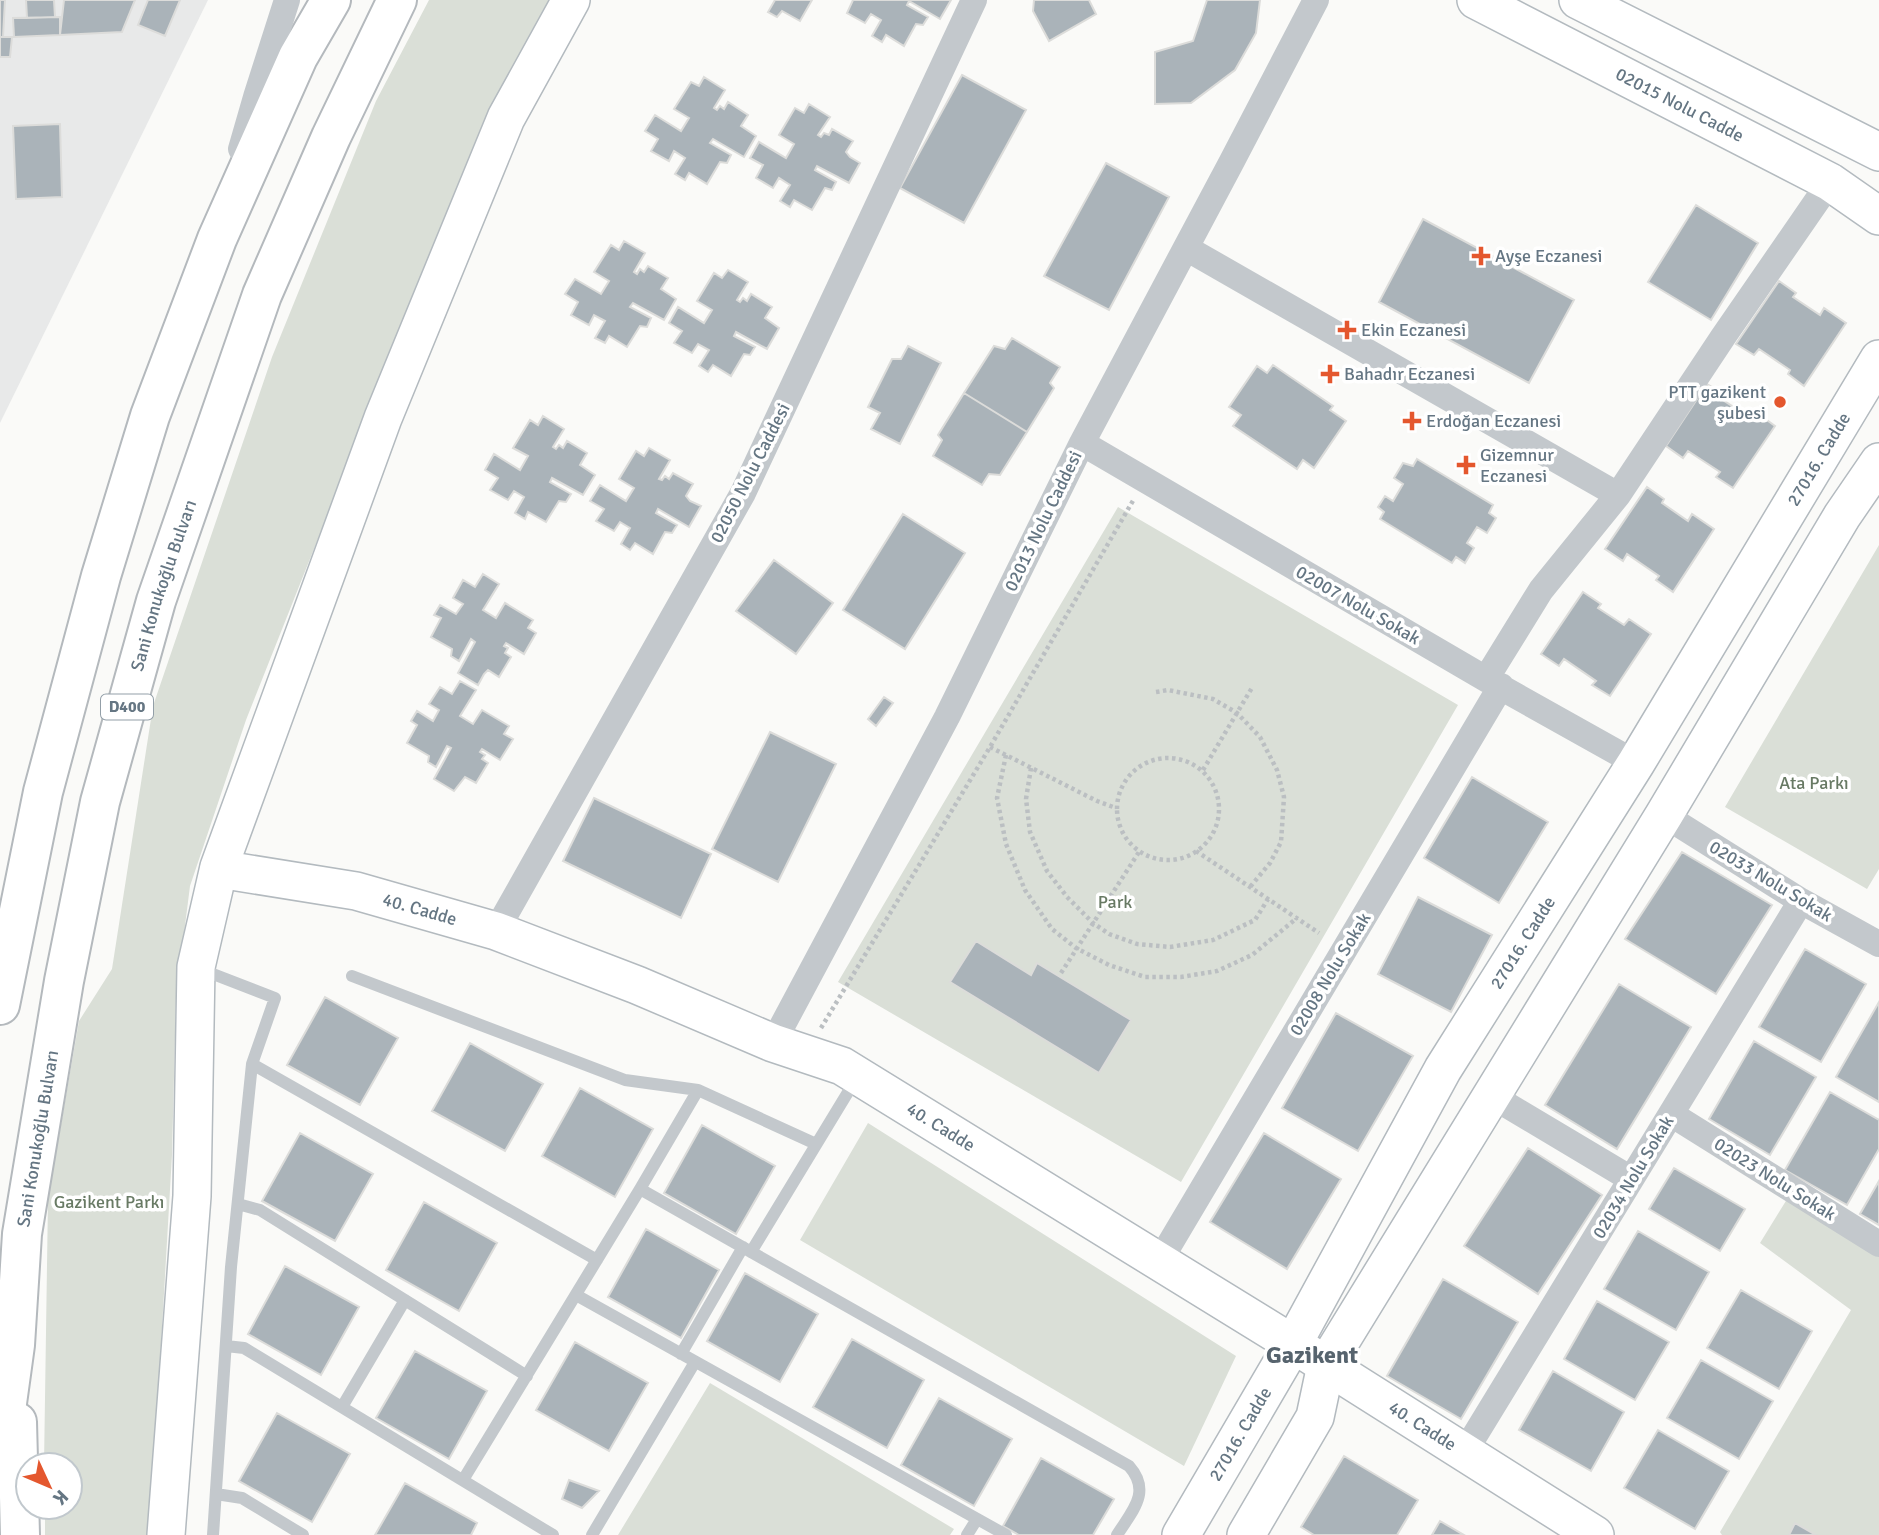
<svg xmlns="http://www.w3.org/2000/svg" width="1879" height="1535" font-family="Signika,sans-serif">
  <rect width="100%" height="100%" fill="#fafaf8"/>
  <!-- built -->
  <path fill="#e8e9e9" d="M0 0H208L0 423Z"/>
  <!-- green -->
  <path fill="#dadfd7" d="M429 0H551L470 156 246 720 190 886 176 997 172 1155 150 1535H45V1507H70V1465H44L48 1199 79 1021 112 969 153 706 272 357 376 101Z
    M1118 507 1458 705 1181 1182 838 982Z
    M1879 545V869L1867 889 1725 807Z
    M868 1123 1236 1356 1184 1466 800 1240Z
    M1789 1196 1879 1254V1535H1722L1720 1532 1851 1310 1760 1243Z
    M710 1383 954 1529 950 1535H618Z"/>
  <!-- building -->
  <path fill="#aab3b9" stroke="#dcdcda" stroke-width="2" d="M0 0H5L3 37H0Z
    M26 0H54L55 17 27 18Z
    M64 0H135L122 32 60 35Z
    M148 0H180L165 36 138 25Z
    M775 0H812L800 21 782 11 777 17 768 12Z
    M853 0H951L940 19 909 1 907 5 928 17 923 25 916 24 904 46 886 35 882 42 872 36 881 20 871 14 865 23 847 13Z
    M1034 0H1089L1096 14 1049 41 1033 11Z
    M1207 0H1260L1256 33 1235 70 1191 103 1155 104V52L1193 41Z
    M60 17V35L14 37 13 18Z
    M0 37H12L10 57H0Z
    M962 75 1026 110 964 223 900 188Z
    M704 77 725 90 714 108 717 110 720 106 724 109 728 102 748 115 741 126 756 136 744 157 713 139 710 143 731 155 727 163 720 162 707 184 689 173 685 180 675 174 685 158 674 151 669 161 651 151 658 139 645 131 655 115 681 131 689 118 674 109 691 82 699 86Z
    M809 104 830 117 818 135 821 137 824 133 829 135 832 129 853 141 846 152 850 157 860 163 849 183 817 166 815 170 836 182 832 190 825 188 812 210 794 200 790 207 780 201 790 185 779 178 773 188 756 178 763 165 750 158 759 142 786 158 794 144 779 135 795 108 804 113Z
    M60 124 62 197 16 199 13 126Z
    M1106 163 1169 197 1109 310 1044 276Z
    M1696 205 1758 243 1711 320 1648 282Z
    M1423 219 1574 300 1529 383 1379 302Z
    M624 241 645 253 634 272 637 274 640 269 644 272 648 266 668 278 661 289 676 299 664 320 633 303 630 307 651 318 647 327 640 326 627 347 609 336 605 343 595 338 605 321 594 315 589 325 571 315 578 302 565 294 575 279 601 294 609 281 594 272 611 245 619 250Z
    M728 270 748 282 737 300 740 302 743 298 747 301 751 294 772 307 765 318 779 328 767 349 736 332 734 336 755 347 750 355 744 354 731 376 713 365 708 372 699 366 709 350 698 344 692 353 674 343 682 331 669 323 678 307 704 323 712 310 697 301 714 273 722 278Z
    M1779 281 1796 293 1793 297 1820 315 1824 308 1846 323 1804 386 1788 374 1790 370 1759 349 1754 355 1736 344Z
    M1012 338 1060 367 1050 383 1054 388 1027 432 964 393 994 346 1005 349Z
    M908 346 941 363 900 444 871 429 880 413 868 407 892 359H901Z
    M1273 365 1333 406 1330 410 1346 421 1314 468 1303 460 1297 469 1233 426 1241 415 1229 407 1257 366 1267 373Z
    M1707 384 1725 395 1723 400 1749 417 1753 410 1775 426 1733 488 1716 477 1720 472 1688 451 1683 458 1666 446Z
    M964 393 1027 432 1000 475 989 474 982 485 933 456 942 440 938 435Z
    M543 416 564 429 553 447 556 449 559 445 563 448 567 441 587 453 580 465 595 475 583 495 552 478 550 482 571 494 566 502 559 501 546 522 528 512 525 519 515 513 524 497 514 491 508 500 490 490 498 478 485 470 494 454 520 470 528 456 513 448 530 420 538 425Z
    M649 448 670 460 659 479 662 480 665 476 669 479 673 473 693 484 686 496 690 501 701 506 689 527 658 509 656 513 677 525 672 533 665 532 653 554 635 543 630 550 621 544 630 528 620 522 614 531 596 521 604 509 590 501 600 485 626 501 634 488 619 479 636 451 644 456Z
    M1417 459 1493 505 1489 513 1496 518 1487 533 1477 527 1467 543 1474 548 1465 563 1456 557 1452 563 1380 519 1384 512 1378 507 1385 496 1393 501 1403 484 1394 478 1403 463 1413 466Z
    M1647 487 1664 499 1662 503 1688 521 1692 514 1714 529 1673 592 1656 580 1659 576 1627 554 1623 561 1605 549Z
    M903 514 965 553 905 649 843 610Z
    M774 560 833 603 796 654 736 611Z
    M483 574 499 584 483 610 496 618 505 603 533 620 528 628 536 633 524 654 506 643 504 646 508 648 505 653 511 657 499 677 488 670 484 674 478 685 458 673 475 642 471 639 459 661 451 656 452 649 431 637 441 618 434 615 440 605 456 614 463 604 453 598 463 580 475 587Z
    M1583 592 1601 604 1598 608 1624 625 1629 619 1651 634 1610 696 1592 685 1596 681 1564 659 1559 666 1541 654Z
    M460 681 476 690 460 716 473 724 482 710 509 726 504 734 513 739 500 760 482 749 480 752 485 755 482 759 488 763 476 783 465 777 454 791 434 779 451 748 447 746 436 767 428 762 429 756 407 743 417 725 411 721 417 711 433 721 439 710 429 704 440 687 452 694Z
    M884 697 893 703 876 726 868 719Z
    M770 732 836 764 778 882 712 849Z
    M1472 777 1548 822 1499 903 1424 858Z
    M594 798 711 854 681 918 563 861Z
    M1682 852 1772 905 1716 994 1625 939Z
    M1418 897 1492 935 1451 1012 1378 974Z
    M976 941 1031 975 1037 963 1131 1020 1099 1073 950 982Z
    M1805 949 1866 984 1821 1062 1759 1027Z
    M1619 984 1691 1027 1617 1149 1545 1105Z
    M325 997 398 1038 360 1105 287 1065Z
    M1879 1002V1102L1836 1077Z
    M1336 1013 1413 1056 1358 1151 1282 1108Z
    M1754 1041 1816 1077 1770 1155 1709 1119Z
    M470 1043 543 1084 505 1151 432 1111Z
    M580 1088 653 1129 615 1197 542 1156Z
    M1830 1092 1879 1120V1149L1847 1205 1785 1170Z
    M702 1125 775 1166 736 1234 664 1193Z
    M300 1133 373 1174 335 1241 262 1201Z
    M1264 1133 1341 1179 1287 1269 1210 1222Z
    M1528 1148 1602 1195 1538 1294 1464 1246Z
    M1674 1168 1745 1209 1720 1251 1649 1209Z
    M1879 1181V1225L1860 1214Z
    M424 1202 497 1243 459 1311 386 1270Z
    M646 1229 719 1270 681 1338 608 1297Z
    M1638 1231 1709 1272 1676 1330 1604 1289Z
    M285 1266 359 1307 321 1375 248 1334Z
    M745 1273 818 1314 780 1382 707 1341Z
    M1443 1279 1518 1322 1461 1419 1387 1376Z
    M1741 1290 1812 1331 1779 1389 1707 1348Z
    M1597 1301 1669 1342 1635 1400 1564 1359Z
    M852 1339 924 1380 887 1448 813 1407Z
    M575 1342 648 1383 609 1451 536 1410Z
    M415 1351 487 1391 449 1459 376 1418Z
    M1701 1360 1773 1401 1739 1459 1667 1418Z
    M1553 1371 1624 1412 1591 1471 1519 1430Z
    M939 1398 1012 1439 974 1506 901 1465Z
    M277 1413 350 1454 312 1522 239 1481Z
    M1658 1430 1729 1471 1695 1529 1624 1488Z
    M1344 1456 1418 1500 1397 1535H1314L1301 1527Z
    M1041 1458 1114 1499 1093 1535H1019L1003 1526Z
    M569 1480 599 1491 582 1508 562 1499Z
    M405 1483 477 1523 471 1535H375Z
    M1440 1521 1464 1535H1432Z
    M1795 1523 1816 1535H1789Z"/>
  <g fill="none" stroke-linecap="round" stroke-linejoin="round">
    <defs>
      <g id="secondary">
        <path id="s1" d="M1476 0 1830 182 1879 216"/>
        <path d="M1578 0 1879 152"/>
        <path id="s2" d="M219 869 356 891 496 931 637 985 773 1043 842 1066 1293 1344 1595 1535"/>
        <path d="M166 1535 192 1196 196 967 219 867 383 418 506 118 571 0"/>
        <path id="s3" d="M1181 1535 1293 1344 1443 1069 1636 763 1879 359"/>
        <path d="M1246 1535 1315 1417 1326 1365 1664 815 1842 516 1879 462"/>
      </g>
      <g id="highway">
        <path d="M0 1005 43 792 101 576 150 416 217 239 298 57 331 0"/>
        <path d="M17 1422 20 1535"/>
        <path id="s4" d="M0 1454 15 1345 22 1234 64 981 100 802 156 601 262 295 331 137 397 0"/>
      </g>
    </defs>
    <!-- secondary casing -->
    <use href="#secondary" stroke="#b3babf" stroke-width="40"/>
    <!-- highway casing -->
    <use href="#highway" stroke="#b4b9bd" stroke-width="42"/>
    <!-- path -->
    <path stroke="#bbbfc2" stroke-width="4.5" stroke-dasharray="3.5 3.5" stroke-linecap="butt" d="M1156 692 1168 690 1213 699 1237 713 1260 737 1277 770 1284 797 1281 842 1270 863 1250 887
      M990 747 1097 801 1116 808
      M1006 755 997 798 1006 844 1025 890 1052 929 1076 948 1109 965 1145 977H1181L1217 971 1252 955 1297 918
      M1117 809a51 51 0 1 1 102 0a51 51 0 1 1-102 0Z
      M1031 768 1026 799 1030 832 1047 871 1067 897 1093 923 1109 934 1137 944 1170 947 1213 940 1255 920 1268 899
      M1203 770 1253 686
      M1196 851 1319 933
      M1061 973 1139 852
      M821 1028 990 747 1134 499"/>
    <!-- lane -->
    <path stroke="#c3c8cc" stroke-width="12" d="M200 969 275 998 252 1064 231 1267 213 1535
      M352 976 625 1080 698 1090 816 1144
      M252 1064 597 1260
      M640 1189 1129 1466C1152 1492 1132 1511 1117 1535
      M238 1204 260 1210 527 1376
      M751 1252 856 1079
      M576 1295 1006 1535
      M226 1346 244 1348 553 1535
      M681 1354 743 1247
      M342 1407 405 1300
      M463 1480 640 1189 698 1090
      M216 1494 242 1498 303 1535
      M592 1535 695 1362
      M967 1535 977 1519"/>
    <!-- street -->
    <path stroke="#c3c8cc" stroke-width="26" d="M241 149 256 97 287 0
      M1186 248 1618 495
      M1082 443 1486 679 1636 763
      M1486 679 1541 590 1618 495 1723 337 1830 182
      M1664 815 1801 901 1879 944
      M496 931 743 493 974 0
      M773 1043 947 717 1082 443 1231 163 1316 0
      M1492 1096 1631 1179
      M1671 1114 1879 1244
      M1159 1262 1501 686
      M1464 1453 1801 901"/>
    <!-- secondary -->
    <use href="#secondary" stroke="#fff" stroke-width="37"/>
    <!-- highway -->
    <use href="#highway" stroke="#fff" stroke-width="38"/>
  </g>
  <!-- markers -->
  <g fill="#e4572e" stroke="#fff" stroke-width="2.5">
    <path d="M1477.5 245.5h7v7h7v7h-7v7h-7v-7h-7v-7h7z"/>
    <path d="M1343.5 319.5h7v7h7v7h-7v7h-7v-7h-7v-7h7z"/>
    <path d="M1326.5 363.5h7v7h7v7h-7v7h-7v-7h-7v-7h7z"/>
    <circle cx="1780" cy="402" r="7"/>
    <path d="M1408.5 410.5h7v7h7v7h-7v7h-7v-7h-7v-7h7z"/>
    <path d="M1462.5 454.5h7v7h7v7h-7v7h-7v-7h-7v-7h7z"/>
  </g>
  <g text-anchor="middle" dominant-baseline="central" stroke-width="7" stroke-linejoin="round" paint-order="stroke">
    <!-- shield labels -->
    <rect fill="#fff" stroke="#939fa8" stroke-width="2" x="101" y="694.5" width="52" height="25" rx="5"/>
    <g font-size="16" font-weight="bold" fill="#657683">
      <text x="127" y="707">D400</text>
    </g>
    <!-- street labels -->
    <g font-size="18" fill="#657683" stroke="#fff">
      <text stroke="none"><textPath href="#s1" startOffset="229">02015 Nolu Cadde</textPath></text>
      <text stroke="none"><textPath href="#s3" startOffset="1251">27016. Cadde</textPath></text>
      <text transform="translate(750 473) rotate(-63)">02050 Nolu Caddesi</text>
      <text transform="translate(1043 521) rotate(-64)">02013 Nolu Caddesi</text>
      <text stroke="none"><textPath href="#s4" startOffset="886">Sani Konukoğlu Bulvarı</textPath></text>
      <text transform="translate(1358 605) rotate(30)">02007 Nolu Sokak</text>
      <text transform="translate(1771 881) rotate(31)">02033 Nolu Sokak</text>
      <text stroke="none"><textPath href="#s2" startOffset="205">40. Cadde</textPath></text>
      <text stroke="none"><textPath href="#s3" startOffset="684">27016. Cadde</textPath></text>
      <text transform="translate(1330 974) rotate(-59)">02008 Nolu Sokak</text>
      <text stroke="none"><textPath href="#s2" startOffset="772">40. Cadde</textPath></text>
      <text stroke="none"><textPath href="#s4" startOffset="318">Sani Konukoğlu Bulvarı</textPath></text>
      <text transform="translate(1633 1177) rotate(-59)">02034 Nolu Sokak</text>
      <text transform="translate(1775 1179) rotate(32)">02023 Nolu Sokak</text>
      <text stroke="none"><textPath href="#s2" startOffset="1339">40. Cadde</textPath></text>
      <text stroke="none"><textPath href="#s3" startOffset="117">27016. Cadde</textPath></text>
    </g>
    <!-- poi labels -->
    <g font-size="18" fill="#657683" stroke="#fff" text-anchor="start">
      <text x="1495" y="256">Ayşe Eczanesi</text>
      <text x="1361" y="330">Ekin Eczanesi</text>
      <text x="1344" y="374">Bahadır Eczanesi</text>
      <text x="1766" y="392" text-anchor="end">PTT gazikent<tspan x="1766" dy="21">şubesi</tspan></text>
      <text x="1426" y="421">Erdoğan Eczanesi</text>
      <text x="1480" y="455">Gizemnur<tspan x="1480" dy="21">Eczanesi</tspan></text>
    </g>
    <!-- park labels -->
    <g font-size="18" fill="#687a64" stroke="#fff">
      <text x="1814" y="783">Ata Parkı</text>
      <text x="1115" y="902">Park</text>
      <text x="109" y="1202">Gazikent Parkı</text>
    </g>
    <!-- district labels -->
    <g font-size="24" font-weight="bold" fill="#57646e" stroke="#fff">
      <text x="1312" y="1355">Gazikent</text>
    </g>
  </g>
  <!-- north arrow -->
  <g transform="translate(49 1486) rotate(134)"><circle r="33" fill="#ffffff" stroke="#c1c8cd" stroke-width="2"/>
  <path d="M0-5L12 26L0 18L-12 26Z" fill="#e4572e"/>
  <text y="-10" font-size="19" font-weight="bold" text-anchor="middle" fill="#657683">K</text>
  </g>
</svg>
